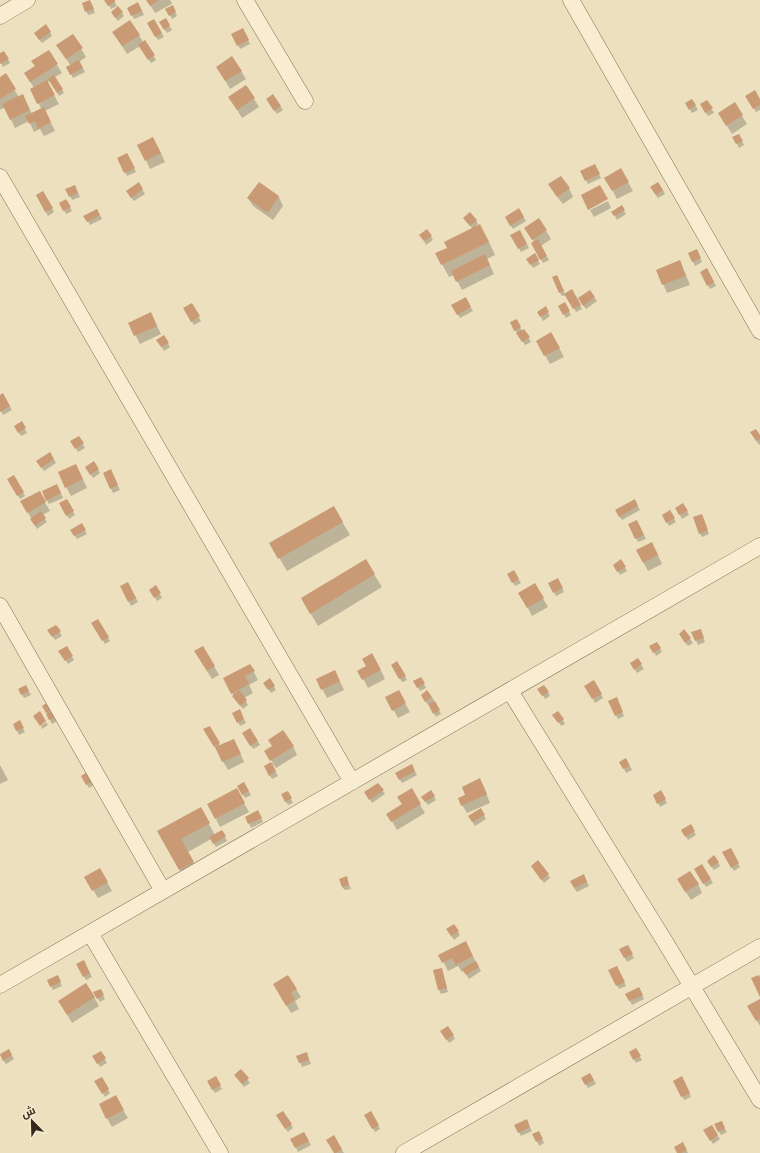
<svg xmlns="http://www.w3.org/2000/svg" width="760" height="1153" font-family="'Libre Baskerville',Cairo,serif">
  <rect width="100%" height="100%" fill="#ece0be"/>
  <!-- shadow -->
  <path fill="#0003" d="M106 0H113L117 6 111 9Z
    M147 0H170L172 4 155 13Z
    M83 4 92 5 95 13 88 15Z
    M172 6 177 16 172 19 167 9Z
    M140 7 144 15 134 19 132 15Z
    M122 13 124 16 118 21 114 16Z
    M165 19 172 30 167 33 160 22Z
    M154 20 164 37 158 40 148 23Z
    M50 32 52 36 42 43 37 37Z
    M245 33 250 44 240 49 238 45Z
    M73 35 86 57 79 62 85 72 73 78 68 68 71 66 62 53Z
    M139 35 143 42 145 41 156 60 151 63 140 46 127 54 118 40Z
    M4 52 10 63 3 67 0 61V55Z
    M57 65 62 73 55 77 64 93 59 96 50 81 47 82 59 104 45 111 55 131 44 136 40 129 34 132 29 121 15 128 5 107 0 110V78L5 75 19 97 27 104 32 114 42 110 31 89 34 88 25 73Z
    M241 71 246 79 230 89 222 75Z
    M246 86 259 107 242 118 234 105Z
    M273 96 283 110 277 114 270 103Z
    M746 96 760 101V110L756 112Z
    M692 100 698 110 692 113 686 103Z
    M707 101 714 113 708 116 701 105Z
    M734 103 747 124 732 134 724 121Z
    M739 135 744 145 739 148 734 138Z
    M158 147 165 162 150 169 146 160Z
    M129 158 136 172 127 176 125 172Z
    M595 166 601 178 588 184 586 180Z
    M621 170 633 191 617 199 606 178Z
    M259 183 279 197 283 206 273 220 253 206 248 198Z
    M139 184 145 194 134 201 129 195Z
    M569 188 573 197 563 204 554 193Z
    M77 190 80 197 72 200 70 196Z
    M663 190 665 194 658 198 653 191Z
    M43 192 54 212 48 216 37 195Z
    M66 201 72 211 66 214 61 204Z
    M608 201 611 208 594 217 590 210Z
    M621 207 626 214 617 220 613 212Z
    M97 210 102 219 90 225 85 216Z
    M519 210 526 221 513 229 506 218Z
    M464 218 476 220 478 224 474 228 487 238 495 255 487 259 494 274 462 290 454 275 449 277 442 264 448 248 473 229Z
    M539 219 551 239 541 246 549 260 543 263 532 243 534 242 525 228Z
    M427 231 433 240 426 245 421 235Z
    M522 235 529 248 521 252 512 236Z
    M689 253 698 254 702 262 695 266Z
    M535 255 540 264 533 268 528 259Z
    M680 261 690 285 667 293 657 270Z
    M707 269 716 286 710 289 701 272Z
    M559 280 565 294 572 291 582 309 576 312 566 295 562 296 560 293Z
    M590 291 597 301 586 309 581 302Z
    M465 299 473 311 460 318 453 306Z
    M564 303 571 315 566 318 559 306Z
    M192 304 201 321 194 325 184 308Z
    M545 308 550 316 543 321 538 312Z
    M151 314 161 334 140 344 129 323Z
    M518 324 522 331 524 330 531 342 525 345 515 330Z
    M551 333 564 357 550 364 537 341Z
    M163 336 170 347 164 351 157 340Z
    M3 395 12 410 3 415 0 409V396Z
    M21 422 27 433 21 436 15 426Z
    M751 432 760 437V444L759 445Z
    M79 437 85 448 78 452 72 441Z
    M50 453 56 463 44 471 38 461Z
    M94 462 100 473 93 478 86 467Z
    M76 465 87 488 71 496 59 473Z
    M104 474H112L120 490 113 493Z
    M14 476 25 496 20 499 9 479Z
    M59 489 63 498 49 504 43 492Z
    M39 492 50 511 42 515 47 522 37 529 22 502Z
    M66 500 75 515 69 519 60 503Z
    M635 501 640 510 622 520 616 511Z
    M683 504 689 515 682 519 676 508Z
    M334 508 350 535 287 571 271 544Z
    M670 512 676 522 669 526 663 515Z
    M703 519 709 534 702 537 700 533Z
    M81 524 87 534 77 539 71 530Z
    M639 525 646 539 638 542 636 538Z
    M637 550 656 551 662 564 648 571Z
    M365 560 382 587 318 626 302 599Z
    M621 561 627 571 620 575 614 565Z
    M514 571 521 583 515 586 509 575Z
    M549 583H560L564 592 556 596Z
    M535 585 548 607 532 616 520 593Z
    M121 586 130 587 138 602 131 606Z
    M156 587 162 598 157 601 150 590Z
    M98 620 110 641 105 644 93 623Z
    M56 626 62 636 55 640 49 630Z
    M684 631 693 643 688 646 682 638Z
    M693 633 702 634 705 642 698 645Z
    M657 643 662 652 656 656 651 647Z
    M66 647 74 660 68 664 60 651Z
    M637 659 644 669 637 673 631 663Z
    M200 660 214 666 219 675 212 679Z
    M397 662 407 680 402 682 392 665Z
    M377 663 385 679 368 688 359 671Z
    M250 665 258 680 249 685 253 693 244 698 248 705 243 709 236 700 224 679Z
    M335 671 344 690 327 698 317 679Z
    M421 678 426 688 420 691 415 682Z
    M270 680 276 690 271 693 264 683Z
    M594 681 603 698 595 703 586 686Z
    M26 686 31 695 24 698 19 690Z
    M539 689 548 692 550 696 545 699Z
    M399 692 410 712 398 718 387 698Z
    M432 697 441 714 436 717 429 704 428 705 424 699Z
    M51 702 61 719 52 724 43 706Z
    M618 703 624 716 618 719 616 715Z
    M558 712 565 724 561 726 554 715Z
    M241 714 246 723 240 726 238 722Z
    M19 721 25 732 19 735 14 724Z
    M46 722 48 725 42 729 41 726Z
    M209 727 220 746 238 748 244 762 228 770 205 729Z
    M250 729 260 745 253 749 243 733Z
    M293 746 297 755 276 768 273 764 272 765 278 776 272 779 265 767 273 763 266 751Z
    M626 760 632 770 626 773 621 762Z
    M0 765 8 780 0 784Z
    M411 765 417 775 402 783 396 773Z
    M82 776 98 782 89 788Z
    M244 783 251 795 245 798 238 786Z
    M484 788 490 803 467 813 462 805Z
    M411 790 425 813 397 830 388 814 403 805Z
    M383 791 385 794 372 803 366 792Z
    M431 791 436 800 428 805 425 801Z
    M287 792 293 803 288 805 282 795Z
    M661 792 667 803 660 807 654 795Z
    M241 798 249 812 220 827 216 819Z
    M200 808 215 835 222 831 227 841 216 847 211 839 188 852 200 876 187 883 159 831Z
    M481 810 486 819 475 826 469 816Z
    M260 815 263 822 251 828 246 817Z
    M690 825 696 835 688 840 682 830Z
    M730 849 740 867 734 871 723 853Z
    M718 862 720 866 714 870 710 865Z
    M701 865 713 883 706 887 695 869Z
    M100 870 112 891 98 898 86 878Z
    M534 870 548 875 550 878 544 883Z
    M346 878 351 889 345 890 342 887Z
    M586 880 589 886 577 892 574 888Z
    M698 884 702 893 691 900 683 888Z
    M454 925 460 935 454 940 447 930Z
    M627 946 634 958 627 962 621 950Z
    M470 951 481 971 469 979 464 971 462 972 458 966 448 971 440 955Z
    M83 961 92 977 86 980 77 964Z
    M441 969 448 992 441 994 439 990 434 970Z
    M610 970 619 971 626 986 619 989Z
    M59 980 62 986 53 990 51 986Z
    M639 988 644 999 632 1005 626 994Z
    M296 989 301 997 295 1001 299 1009 291 1013 279 993Z
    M100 990 105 999 100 1002 94 993Z
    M94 997 99 1006 72 1023 64 1009Z
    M760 1000V1026L749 1007Z
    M441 1031 453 1035 455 1039 449 1043Z
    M635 1049 642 1060 636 1063 630 1052Z
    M8 1050 14 1059 6 1064 0 1055Z
    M101 1052 107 1063 100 1067 94 1057Z
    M298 1057H308L311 1064 302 1067Z
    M241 1070 250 1083 244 1087 235 1075Z
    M590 1074 596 1084 588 1088 582 1078Z
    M101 1078 110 1093 105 1097 96 1081Z
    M215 1078 222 1089 215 1093 208 1082Z
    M674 1081H684L691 1097 684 1100Z
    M120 1105 128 1118 112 1127 107 1118Z
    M283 1112 293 1128 288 1132 279 1119Z
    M371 1113 380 1129 375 1132 365 1116Z
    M526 1121 532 1131 521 1136 519 1132Z
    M721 1122 727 1132 721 1135 715 1125Z
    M711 1126 720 1139 713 1144 707 1134Z
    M304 1133 311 1145 298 1152 292 1139Z
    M534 1134 541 1136 544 1143 539 1146Z
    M333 1136 344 1153H335Z
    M683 1144 688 1153H679Z"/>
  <!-- building -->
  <path fill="#ca9a75" d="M90 0 94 9 85 12 82 3Z
    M104 0H115V2L108 6Z
    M146 0H159L150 6Z
    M138 2 142 11 131 16 127 8Z
    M173 5 176 12 169 16 165 9Z
    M118 6 123 12 115 18 111 12Z
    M166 18 170 25 164 30 159 22Z
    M154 19 162 33 155 37 147 23Z
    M130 20 140 35 122 46 112 32Z
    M46 24 51 32 39 40 34 33Z
    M243 28 249 40 237 46 231 34Z
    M73 34 83 48 66 59 56 45Z
    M145 40 155 55 148 60 138 45Z
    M49 50 58 64 30 82 24 73 35 66 31 61Z
    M4 51 9 59 0 64V53Z
    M232 56 242 71 225 81 216 67Z
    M79 60 83 68 70 75 66 67Z
    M6 73 16 89 0 99V77Z
    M54 75 63 89 57 93 48 79Z
    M47 80 55 95 37 104 30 89Z
    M246 85 255 98 237 110 228 97Z
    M755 90 760 99V105L753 109 745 96Z
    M23 94 30 110 10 120 2 104Z
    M273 94 281 106 274 111 266 99Z
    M692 99 696 105 689 110 685 103Z
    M707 100 713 108 705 113 700 104Z
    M735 102 743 115 726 126 718 113Z
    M44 107 51 122 38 129 35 121 29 124 25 116Z
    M739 134 743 141 736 144 732 137Z
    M153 137 161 153 145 161 137 145Z
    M127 153 135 168 124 173 117 158Z
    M595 164 600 174 585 181 580 171Z
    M621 168 629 182 612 191 604 178Z
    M561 176 570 188 557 197 548 184Z
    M139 182 143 189 131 198 126 191Z
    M259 182 279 196 268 213 247 198Z
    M658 182 663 190 656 195 650 187Z
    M75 185 78 193 69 197 65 189Z
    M600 185 608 199 588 210 581 195Z
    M43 191 53 208 45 212 36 195Z
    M66 199 71 207 63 211 59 203Z
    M622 205 625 210 614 216 611 212Z
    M519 208 524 217 510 226 505 217Z
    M97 209 100 215 87 222 83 216Z
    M470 212 477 220 470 226 463 218Z
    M539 218 547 230 532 240 524 228Z
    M480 224 489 242 441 265 435 253 447 248 444 242Z
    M427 229 432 236 424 241 419 235Z
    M520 230 527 244 518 249 510 235Z
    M538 239 547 256 540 260 531 243Z
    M697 249 701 258 692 262 688 253Z
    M535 253 539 260 530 265 526 259Z
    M485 254 490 265 456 282 451 271Z
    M680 260 686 276 662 285 656 270Z
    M707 268 714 282 707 286 700 272Z
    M557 275 564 291 559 293 552 277Z
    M572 289 581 305 573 309 564 294Z
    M590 290 595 297 583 306 578 298Z
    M466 297 471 307 457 315 451 305Z
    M565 302 570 311 563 315 558 306Z
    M192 303 200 316 191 322 183 308Z
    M546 306 549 312 540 317 537 312Z
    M151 312 157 326 134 336 128 323Z
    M517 319 521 327 514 331 510 322Z
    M524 329 530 337 522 342 516 333Z
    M551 332 560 348 544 356 536 341Z
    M164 335 169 343 161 347 156 340Z
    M3 393 10 406 0 412V395Z
    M22 421 26 428 18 433 14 426Z
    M756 429 760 435V439L756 441 750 432Z
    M79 436 84 443 75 449 70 441Z
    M50 452 54 459 41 468 36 461Z
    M94 461 99 469 90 475 85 467Z
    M76 464 83 479 65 488 58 472Z
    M111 469 118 485 110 489 103 473Z
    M14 475 24 492 17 496 7 479Z
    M57 484 61 493 46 501 42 491Z
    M40 491 46 502 27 513 20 501Z
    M67 499 74 511 66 516 59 503Z
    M635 499 638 506 619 517 615 510Z
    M683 503 688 511 679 515 675 508Z
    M334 506 343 522 278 559 269 543Z
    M670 510 675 518 666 523 662 515Z
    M41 511 46 518 35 526 30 519Z
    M702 514 708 530 699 534 693 517Z
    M637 520 644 535 635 539 628 524Z
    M82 523 86 530 74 536 70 530Z
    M652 542 658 555 643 563 636 550Z
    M366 559 375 574 310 614 301 598Z
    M621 559 626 567 617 572 613 565Z
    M514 570 519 579 512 583 507 574Z
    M558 578 563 588 553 593 548 583Z
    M128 582 136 598 128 602 120 586Z
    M535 583 544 598 527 608 518 593Z
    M156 585 161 593 154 598 149 590Z
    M98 619 109 637 102 641 91 623Z
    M56 625 61 631 52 637 47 630Z
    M684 629 691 638 685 643 679 634Z
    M701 629 704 638 695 641 691 632Z
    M657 642 661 648 653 653 649 646Z
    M67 646 73 656 65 661 58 651Z
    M203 646 215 666 207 671 194 651Z
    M372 653 381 670 362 680 357 671 366 666 362 659Z
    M638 658 642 664 634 670 630 663Z
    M397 661 406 676 399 679 391 665Z
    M250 664 255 671 245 676 249 684 231 694 223 678Z
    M335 670 340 681 321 690 316 679Z
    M421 677 425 683 417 688 413 681Z
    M270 678 275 686 268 690 263 683Z
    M594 680 602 694 592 699 584 686Z
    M26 685 29 691 21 695 18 689Z
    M544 685 549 692 542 696 537 689Z
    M239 690 247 700 240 706 232 696Z
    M399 690 406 703 392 711 385 697Z
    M427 690 432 697 425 702 421 695Z
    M617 697 623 712 615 716 608 701Z
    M51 700 55 707 46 713 42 706Z
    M435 701 440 710 433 714 428 704Z
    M56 708 60 715 49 720 46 714Z
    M240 709 244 719 237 723 232 713Z
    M40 711 46 721 40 726 33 716Z
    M558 711 564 719 558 723 552 715Z
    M20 720 24 728 16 731 13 724Z
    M210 726 220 743 214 747 203 729Z
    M250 728 258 741 250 746 242 733Z
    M283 730 294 746 270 761 264 751 272 746 268 740Z
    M234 739 241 754 222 762 215 747Z
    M626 758 630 766 623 769 619 762Z
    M271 762 276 771 269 776 264 766Z
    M412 764 415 771 399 780 395 773Z
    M92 769 97 778 86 785 81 776Z
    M480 778 487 794 461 806 458 798 465 795 462 787Z
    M244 782 249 791 242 795 237 786Z
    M378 783 384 790 369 800 364 792Z
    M237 788 245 803 215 819 207 804Z
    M412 788 421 804 391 822 386 814 402 804 397 797Z
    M431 790 435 796 425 802 421 797Z
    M661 790 666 799 657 804 653 795Z
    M288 791 292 798 285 802 281 794Z
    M201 807 210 823 181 839 194 862 179 870 157 831Z
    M481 808 485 815 472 822 468 816Z
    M258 810 262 818 248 824 245 817Z
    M691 824 695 831 685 837 681 830Z
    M222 830 226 836 213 844 209 837Z
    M731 848 739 863 731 868 722 852Z
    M714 855 719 862 711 867 707 861Z
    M538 860 549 874 541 880 531 866Z
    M702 864 711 879 703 884 694 869Z
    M100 868 108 882 92 891 84 877Z
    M690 871 699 884 685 892 677 879Z
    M584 874 587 882 574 888 570 881Z
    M347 876 349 885 342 887 339 879Z
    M454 924 459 931 451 936 446 929Z
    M466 941 473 956 456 965 452 958 442 963 438 955Z
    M628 945 633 954 624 958 619 949Z
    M84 960 90 973 83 977 76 964Z
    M476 961 479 967 466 975 462 969Z
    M617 966 625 982 616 986 608 970Z
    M442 968 447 988 438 990 433 970Z
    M58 975 61 982 50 987 47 980Z
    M288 975 297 989 291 992 295 1000 286 1006 273 984Z
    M759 975 760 977V997L751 978Z
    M86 983 95 997 67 1015 58 1001Z
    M639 987 643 995 629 1001 625 994Z
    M101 989 104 995 97 999 93 992Z
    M760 999V1019L756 1021 747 1006Z
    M448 1026 454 1035 446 1040 440 1031Z
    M636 1048 641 1056 633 1060 629 1052Z
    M9 1049 12 1055 3 1061 0 1054Z
    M101 1051 106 1058 97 1064 92 1056Z
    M307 1052 309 1060 299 1063 296 1056Z
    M241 1069 249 1078 242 1084 234 1075Z
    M590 1073 594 1080 585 1085 581 1078Z
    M216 1076 221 1085 212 1090 207 1081Z
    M682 1076 690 1093 681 1097 673 1081Z
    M102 1077 109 1089 102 1094 94 1081Z
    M116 1095 124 1110 106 1119 99 1104Z
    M283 1111 292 1124 285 1129 276 1115Z
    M371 1111 379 1125 372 1129 364 1115Z
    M527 1119 530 1127 518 1133 514 1125Z
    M722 1121 725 1128 718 1132 714 1124Z
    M712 1125 718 1135 710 1141 703 1130Z
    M539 1131 543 1139 536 1142 532 1134Z
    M304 1132 309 1141 295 1148 290 1139Z
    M334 1135 342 1149 336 1153H334L326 1140Z
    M683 1142 687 1150 681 1153H677L674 1147Z"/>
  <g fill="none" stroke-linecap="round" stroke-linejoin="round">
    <defs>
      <path id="minor" d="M245 0 305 101
        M571 0 760 331
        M0 16 27 0
        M0 177 352 782
        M0 606 163 891
        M510 691 667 945 760 1100
        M90 933 220 1153
        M0 985 760 546
        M404 1153 760 947"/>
    </defs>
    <!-- minor casing -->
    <use href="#minor" stroke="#847058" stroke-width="17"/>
    <!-- minor -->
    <use href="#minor" stroke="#f8edd1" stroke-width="16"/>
  </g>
  <!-- north arrow -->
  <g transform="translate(32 1121) rotate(337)" stroke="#f4eace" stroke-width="3" paint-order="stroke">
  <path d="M0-3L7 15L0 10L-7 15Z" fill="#34281c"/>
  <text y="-6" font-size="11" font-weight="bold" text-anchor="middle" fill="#34281c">ش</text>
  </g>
</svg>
